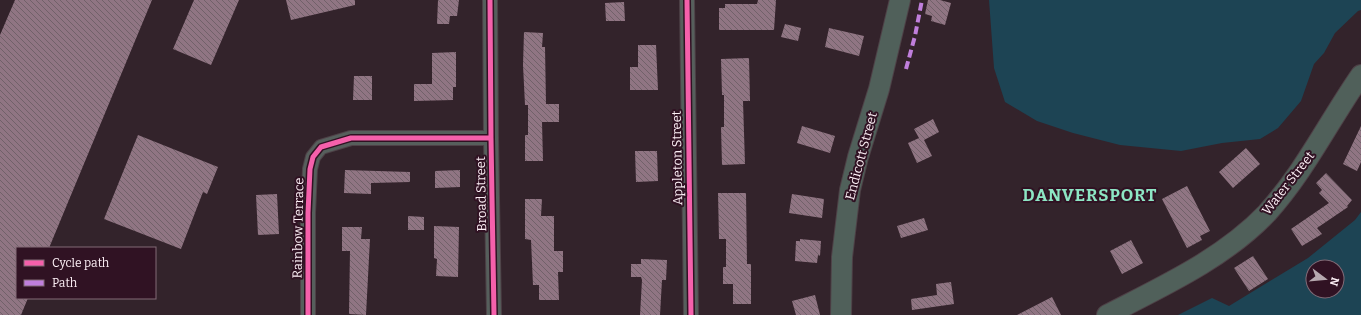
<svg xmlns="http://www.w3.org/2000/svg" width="1361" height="315" font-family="Bitter,serif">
  <defs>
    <pattern id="building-back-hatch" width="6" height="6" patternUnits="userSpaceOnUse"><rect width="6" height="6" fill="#907583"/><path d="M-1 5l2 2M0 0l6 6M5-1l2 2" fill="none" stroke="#716169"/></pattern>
  </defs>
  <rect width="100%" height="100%" fill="#33232b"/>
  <!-- water -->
  <path fill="#1d4454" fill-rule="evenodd" d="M989 0H1361V10L1358 11 1335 33 1324 53 1314 64 1301 101 1278 128 1260 139 1222 143 1181 151 1120 145 1073 133 1037 121 1005 102 994 68Z
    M1361 212V315H1178L1212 298 1229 306 1308 258 1355 220ZM1313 267H1337V291H1313Z"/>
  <!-- building -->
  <path fill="url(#building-back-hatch)" d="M15 0H152L49 248H17V298H28L21 315H0V35Z
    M194 0H239L211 65 173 49Z
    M286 0H355V5L291 20Z
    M438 0H459L457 16H450L449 24H437Z
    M758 0H776L774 30H719V8H725V4H757Z
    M928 0H940L951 3 945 25 931 21 932 16 925 14Z
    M624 2 625 21H606L605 3Z
    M785 24 801 28 798 41 781 37Z
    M829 28 864 36 859 56 825 47Z
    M524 32 543 33 542 47H545L546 104H559V122H542L543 161H525V135H528V105H525L523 65Z
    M638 45H656L658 90H630V67H638Z
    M456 52V87H453V100L414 101V84H432V53Z
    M749 58 750 101H743L745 164 722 165 721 127H724V95H722L721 59Z
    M354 76H372V100H353Z
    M933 119 939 132 924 140 932 156 917 163 908 143 919 138 914 129Z
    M802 126 835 136 830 153 797 143Z
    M1361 126V162L1357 171 1343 164Z
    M138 135 218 167 207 194 203 192 181 249 104 219Z
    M1246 148 1260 164 1233 188 1219 172Z
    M635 151H657L658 181 636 182Z
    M345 170 410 172V182L371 183V194L344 193Z
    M460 170V187L435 188V171Z
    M1326 173 1352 200 1347 206 1348 207 1317 228 1322 234 1302 246 1291 229 1329 203 1319 193 1322 190 1316 183Z
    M1187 186 1210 231 1200 236 1202 240 1187 248 1162 199Z
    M718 193H746L747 264H751V304H733V284H723V267H726V239H719Z
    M277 194 279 234 258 235 256 195Z
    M792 194 824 199 822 218 789 213Z
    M525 199H542L541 216H554V251H563V272H558L559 300H539V285H533L531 240 525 239Z
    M408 216 424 217V230H408Z
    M924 218 928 230 901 238 897 226Z
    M434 226 459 227 458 277 436 276 437 259 434 258Z
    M342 227H362L361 239H370L366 315 349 314 350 251H342Z
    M800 239 821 241 820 256 818 255 817 263 795 261 796 241H800Z
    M1131 240 1143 263 1122 274 1110 251Z
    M1253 256 1268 279 1249 291 1234 268Z
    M641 259 667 260 666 280H662L660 315H640L642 280 641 277H631V264H641Z
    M951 282 954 304 912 310 911 299 937 295 936 284Z
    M815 295 820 315H796L792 301Z
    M1052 297 1061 315H1017Z"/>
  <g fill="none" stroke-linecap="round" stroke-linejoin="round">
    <defs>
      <path id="street" d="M490 0 491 138 494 315
        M687 0 691 315
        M308 315V213L310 169 313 157 321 147 351 138H491"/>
      <path id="secondary" d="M841 315 842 257 850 190 858 157 879 89 900 0
        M1107 315C1163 286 1223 259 1267 213 1305 171 1329 121 1361 75"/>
    </defs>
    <!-- street casing -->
    <use href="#street" stroke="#4e4147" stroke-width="16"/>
    <!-- secondary casing -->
    <use href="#secondary" stroke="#4e4147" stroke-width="22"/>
    <!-- street -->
    <use href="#street" stroke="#565f5c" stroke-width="14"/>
    <!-- secondary -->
    <use href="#secondary" stroke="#50605a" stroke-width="20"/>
    <!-- quiet -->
    <path stroke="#c07fdc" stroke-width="4" stroke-dasharray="8 4" stroke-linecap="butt" d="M906 69 915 36 922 0"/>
    <defs>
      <path id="cycleway" d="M490 0 491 138 494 315
        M687 0 691 315
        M308 315V213L310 169 313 157 321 147 351 138H491"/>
    </defs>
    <!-- cycleway casing -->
    <use href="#cycleway" stroke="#301223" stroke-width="8"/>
    <!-- cycleway -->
    <use href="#cycleway" stroke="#f560ab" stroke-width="5"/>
  </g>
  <g text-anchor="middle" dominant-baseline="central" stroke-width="4" stroke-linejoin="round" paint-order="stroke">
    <!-- street labels -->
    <g font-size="13" fill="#fdf0f6" stroke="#301223">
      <text transform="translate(861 156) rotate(-75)">Endicott Street</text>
      <text transform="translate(677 158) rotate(-91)">Appleton Street</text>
      <text transform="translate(1288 183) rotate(-52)">Water Street</text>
      <text transform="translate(481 194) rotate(-91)">Broad Street</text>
      <text transform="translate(298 228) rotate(-89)">Rainbow Terrace</text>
    </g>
    <!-- district labels -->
    <g font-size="17" font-weight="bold" letter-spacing="1" fill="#8de6c4" stroke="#301223">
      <text x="1090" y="195">DANVERSPORT</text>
    </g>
  </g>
  <!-- legend -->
  <rect x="16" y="247" width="140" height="52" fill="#301223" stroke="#826b77"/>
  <rect x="24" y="260" width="20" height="6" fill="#f560ab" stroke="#826b77"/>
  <text x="52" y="267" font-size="12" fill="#fdf0f6">Cycle path</text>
  <rect x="24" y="280" width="20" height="6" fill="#c07fdc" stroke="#826b77"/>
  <text x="52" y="287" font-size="12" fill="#fdf0f6">Path</text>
  <!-- north arrow -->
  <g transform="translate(1325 279) rotate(106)"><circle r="19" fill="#301223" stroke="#826b77"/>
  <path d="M0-3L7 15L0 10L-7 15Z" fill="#b6a8af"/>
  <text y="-6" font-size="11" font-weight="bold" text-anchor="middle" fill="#fdf0f6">N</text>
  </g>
</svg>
